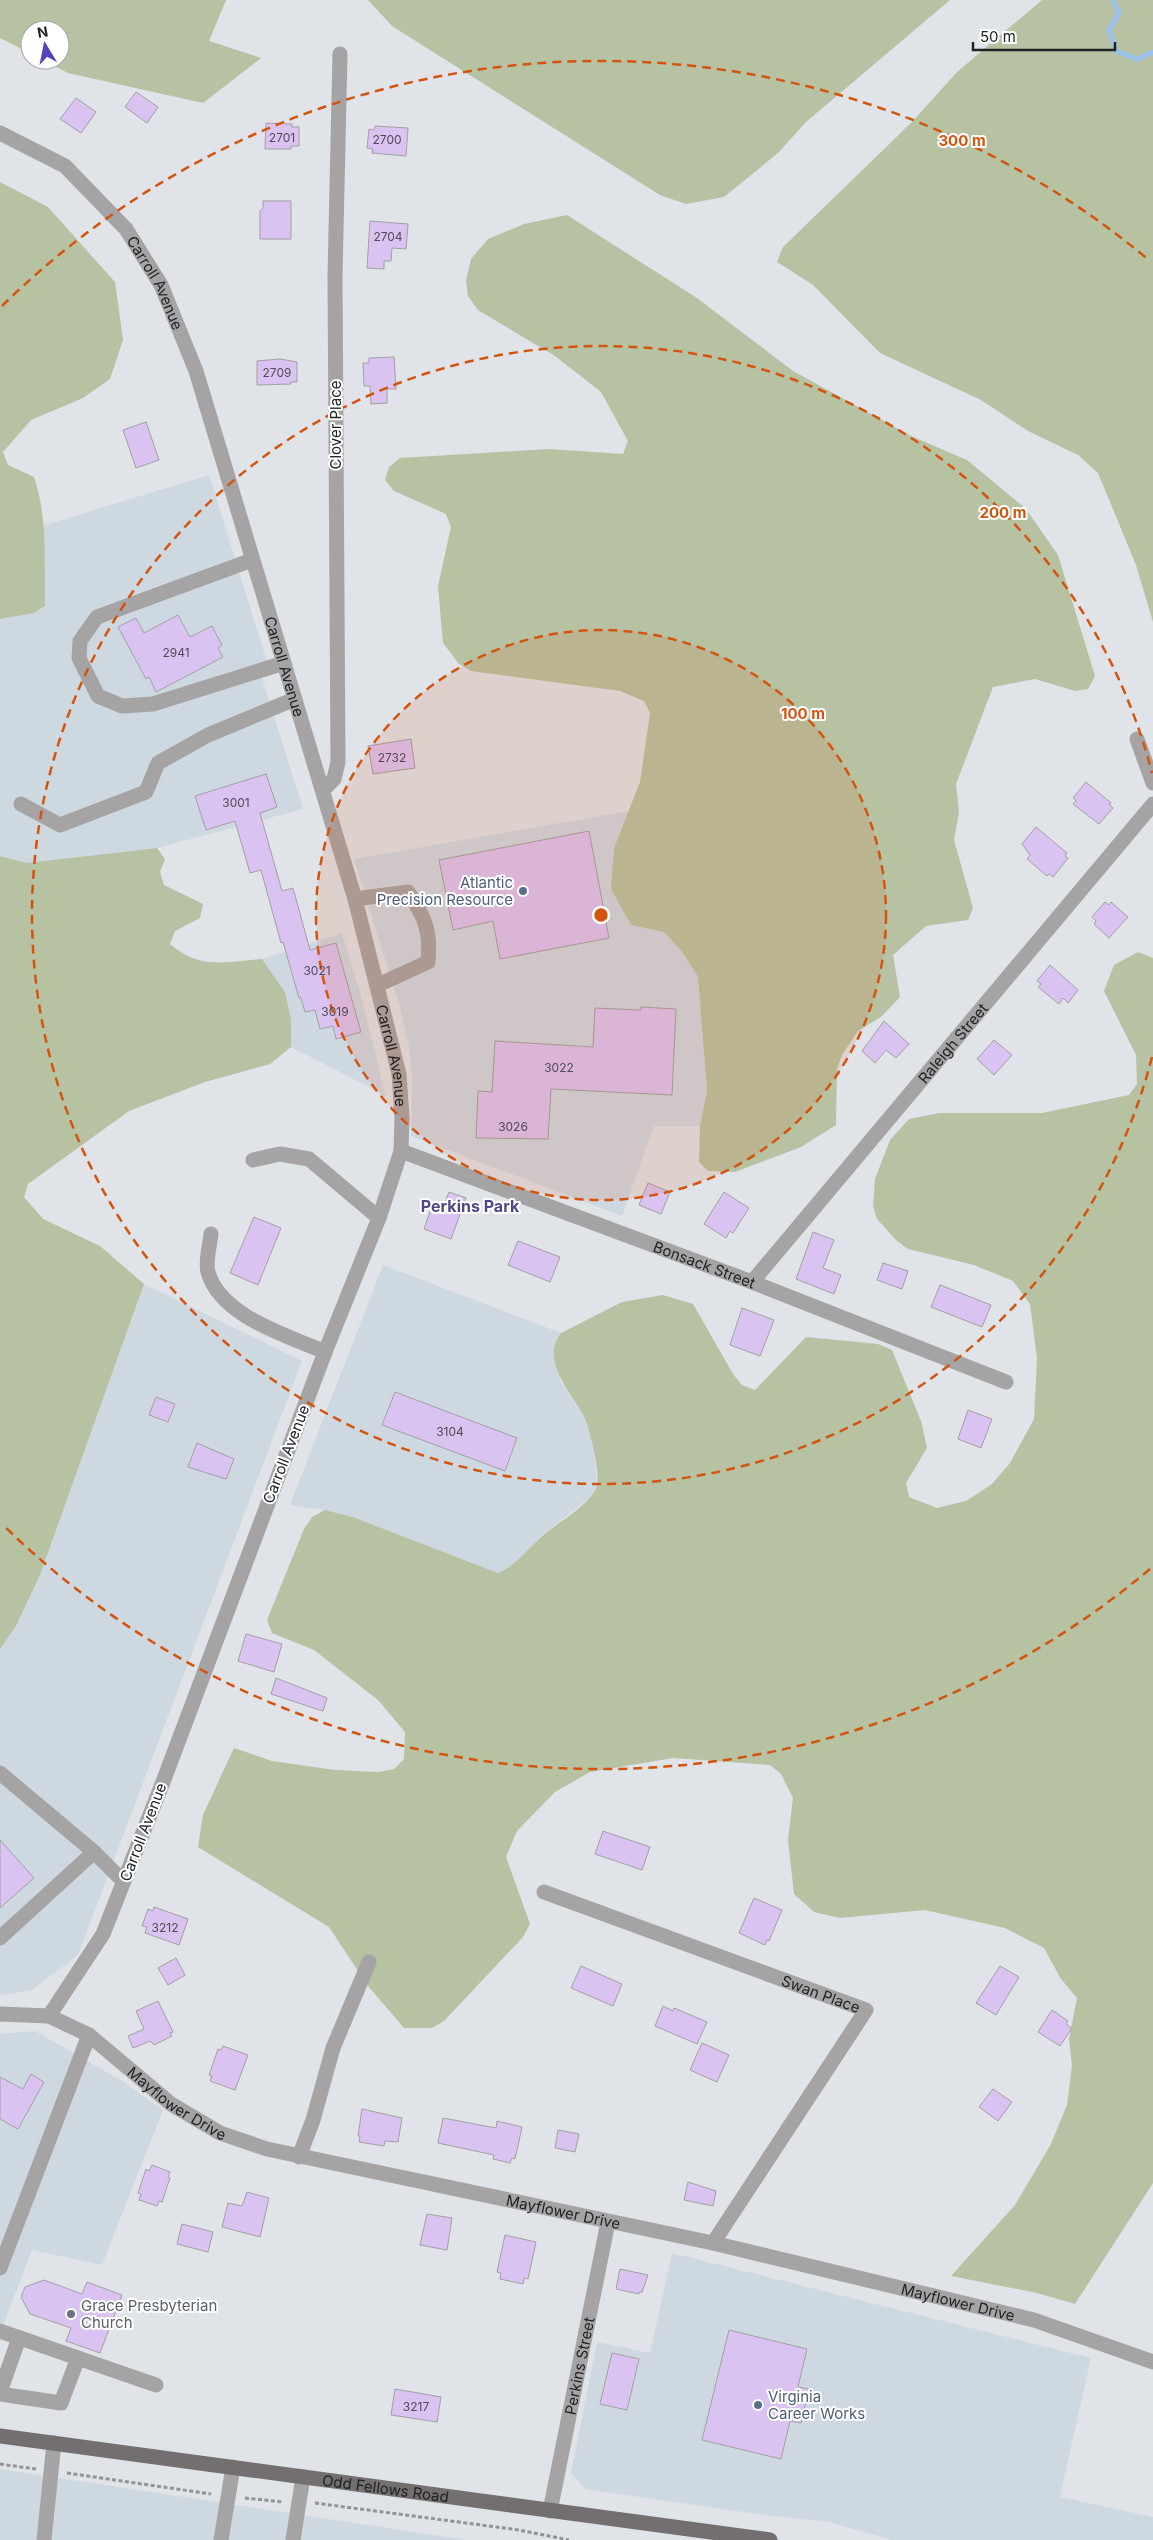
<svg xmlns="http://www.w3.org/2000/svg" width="1153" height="2540" font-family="Inter,sans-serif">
  <rect width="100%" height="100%" fill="#e0e3e7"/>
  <!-- built -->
  <path fill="#ced8e1" d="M209 475 267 662 258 665 303 809 157 848 27 863 0 856V619L34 613 45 606 42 526Z
    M629 811 614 848 631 925 664 932 683 953 698 977 707 1091 700 1126H654L622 1216 411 1136 412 1077 409 1047 399 1004 354 859Z
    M342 933 361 995 386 1098 379 1092 291 1047V1019L285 992 262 959Z
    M383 1265 561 1333 557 1339 560 1380 583 1416 593 1442 597 1485 590 1497 540 1537 511 1567 498 1573 353 1517 325 1510 290 1505Z
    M144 1284 302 1361 78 1955 32 1990 0 1995V1649L16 1626 40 1575Z
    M35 2031 122 2081 163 2110 102 2265 32 2250 0 2333V2034Z
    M672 2253 1091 2358 1060 2497 1153 2517V2540H892L829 2522 764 2515 585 2489 571 2473 597 2342 650 2353Z
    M0 2469 466 2540H0Z"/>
  <!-- green -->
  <path fill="#b7c2a3" d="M0 0H226L209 41 261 58 203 103 68 73 43 60H60V30H30V53L0 38Z
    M368 0H950L806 122 778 153 724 197 686 204 660 195 392 26Z
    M1042 0H1153V622L1136 565 1098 473 1078 455 1028 431 981 400 880 353 813 285 777 262 783 247 912 122 957 72Z
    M0 182 48 207 115 282 123 340 110 379 83 398 31 420 3 452 8 465 34 477C48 517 44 564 45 606L34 613 0 619Z
    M567 215 697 298 793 371 911 436 967 460 1026 509 1058 555 1095 676 1088 689 1075 691 1035 679 993 687 956 784 959 812 954 840 973 908 968 920 926 926 893 955 900 997 881 1017 858 1031 842 1055 837 1068 836 1125 801 1147 735 1172 708 1171 699 1162 700 1126 707 1091 698 977 683 953 664 932 631 925 611 889 614 848 640 782 650 713 644 701 620 691 471 671 459 664 443 643 438 586 451 527 446 514 394 491 385 480 389 467 400 458 548 449 623 454 628 441 601 392 555 356 478 310 468 296 466 281 471 259 488 239 524 224Z
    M157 848 165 859 160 872 164 885 203 904 200 918 175 931 170 944C199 970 226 962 262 959L285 992 291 1019V1047L270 1064 205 1082 129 1111 28 1184 24 1197 43 1219 100 1246 144 1284 40 1575 16 1626 0 1649V856L27 863Z
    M1138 952 1153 958V2183L1075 2304 1037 2293 951 2276 1015 2205 1051 2144 1067 2105 1072 2066 1069 2039 1077 1998 1061 1979 1044 1948 1005 1928 925 1910 840 1918 814 1912 794 1894 788 1840 793 1798 781 1774 770 1765 673 1758 590 1772 555 1792 517 1831 506 1857 530 1924 523 1937 444 2021 432 2028H404L368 1986 329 1927 198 1847 203 1815 234 1748 272 1761 335 1770 379 1772 394 1769 404 1759 405 1732 378 1700 314 1650 272 1633 267 1620 304 1529 312 1517 325 1510 353 1517 498 1573C519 1564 530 1545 547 1532 560 1522 594 1501 597 1485 600 1471 590 1428 583 1415 570 1391 540 1360 561 1333L622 1302 663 1295 693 1304 733 1374 742 1385 755 1390 806 1337 878 1344 892 1350 921 1421 927 1448 906 1483 909 1497 937 1508 966 1501 992 1484 1010 1463 1034 1419 1037 1359 1030 1304 1013 1281 974 1265 908 1249 896 1240 877 1219 873 1206 875 1179 890 1140 909 1119 939 1113H1042L1129 1095 1137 1084 1136 1055 1104 991 1114 965Z"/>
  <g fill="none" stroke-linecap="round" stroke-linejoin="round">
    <!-- stream -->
    <path stroke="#9bc1e7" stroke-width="5.5" d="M1113 0 1119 13 1109 30 1116 51 1137 59 1153 52"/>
  </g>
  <!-- building -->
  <path fill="#dbc3f1" stroke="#a29fa3" d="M136 92 158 107 147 123 125 107Z
    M76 98 96 112 81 133 60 119Z
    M266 123 292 124V127H299V146H291V149H265Z
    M375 126 408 128 406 156 372 153 373 149 367 148 369 129 374 130Z
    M263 201H291V239H260V211L263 208Z
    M370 221 408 224 406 249 392 248 391 261H384V269L367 268Z
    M394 357 396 389H387V403L371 404 370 386H364L363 363H369V358Z
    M280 359 297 362V382H291V384L257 385V361Z
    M146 422 159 460 136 468 123 430Z
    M178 615 190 637 212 626 222 645 218 648 223 657 156 692 149 677 146 679 118 627 136 618 144 633Z
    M411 739 415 768 373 774 368 746Z
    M266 774 277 807 260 813 282 891 293 888 310 950 336 943 361 1032 336 1039 333 1026 320 1029 315 1010 305 1012 301 998H299L283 942 281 943 261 870 250 873 235 821 206 830 195 796Z
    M1086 782 1111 803 1109 804 1113 808 1099 824 1073 804 1076 801 1073 798Z
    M1036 827 1067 853 1065 856 1068 858 1053 877 1049 874 1047 876 1027 859 1030 855 1022 844Z
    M589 831 609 938 500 959 493 921 453 930 439 860Z
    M1105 902 1109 905 1111 902 1128 917 1109 938 1094 924 1096 921 1092 917Z
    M1050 965 1078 990 1068 1003 1063 998 1059 1004 1038 987 1041 984 1037 981Z
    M641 1007 676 1009 672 1095 551 1089 548 1139 476 1138 478 1091 492 1092 495 1041 593 1047 595 1008 641 1010Z
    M884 1021 909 1044 896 1058 886 1050 875 1063 862 1051Z
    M994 1040 1012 1055 994 1075 977 1059Z
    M648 1183 670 1192 661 1214 639 1205Z
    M449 1192 466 1198 451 1239 424 1229 431 1209 441 1213Z
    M724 1192 749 1208 733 1233 730 1231 726 1238 704 1224Z
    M254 1217 281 1228 258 1285 230 1273Z
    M813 1232 834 1240 823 1268 841 1275 834 1294 796 1279Z
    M518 1241 560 1257 550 1282 508 1265Z
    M883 1263 908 1271 902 1289 877 1280Z
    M940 1285 991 1305 982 1327 931 1307Z
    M742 1308 774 1320 760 1356 730 1345Z
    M395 1392 517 1438 505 1471 382 1425Z
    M156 1397 175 1404 168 1422 149 1415Z
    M968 1410 992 1419 981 1448 958 1439Z
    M197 1443 234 1459 226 1479 188 1467Z
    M246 1634 282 1644 274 1672 238 1661Z
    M276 1678 327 1698 323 1711 271 1694Z
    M603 1831 650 1847 642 1870 595 1854Z
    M0 1840 34 1878 0 1908Z
    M754 1898 782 1910 769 1941 767 1940 765 1945 739 1933Z
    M154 1907 188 1919 179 1945 145 1933 147 1927 142 1926 148 1909 153 1911Z
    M176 1958 185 1975 168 1985 158 1968Z
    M581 1966 622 1984 613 2006 571 1988Z
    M1000 1966 1019 1977 996 2015 976 2003Z
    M158 2001 173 2032 170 2033 172 2036 154 2045 150 2041 133 2048 128 2036 144 2029 136 2011Z
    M663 2006 673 2011 674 2008 707 2022 697 2044 655 2026Z
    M1052 2010 1068 2021 1066 2024 1072 2028 1060 2046 1038 2032Z
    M702 2043 729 2055 717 2082 690 2070Z
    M223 2046 248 2055 235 2090 210 2081 212 2076 209 2075 218 2049 221 2050Z
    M31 2074 44 2082 18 2129 0 2119V2077L23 2089Z
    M993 2089 1012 2102 998 2121 979 2107Z
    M362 2109 402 2118 398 2142 385 2141 384 2146 359 2142 360 2136H358Z
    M443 2118 496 2128 497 2121 522 2127 515 2159 512 2158 510 2163 493 2159 494 2155 438 2143Z
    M558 2130 579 2134 575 2152 555 2148Z
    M152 2165 170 2172 168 2177 170 2178 162 2202 159 2201 157 2206 139 2200 141 2194 138 2193 146 2169 149 2171Z
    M688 2182 716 2191 713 2206 684 2200Z
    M247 2192 269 2198 260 2237 222 2227 228 2203 242 2206Z
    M427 2214 452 2218 447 2250 420 2245Z
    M182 2224 213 2232 208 2252 177 2244Z
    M505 2235 536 2242 528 2279 524 2278 523 2284 500 2279 501 2273 497 2272Z
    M620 2269 648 2275 642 2292H639V2294L616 2289Z
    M44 2280 82 2294 87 2282 122 2295 100 2353 66 2341 71 2328 30 2314 21 2297 25 2287Z
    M729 2330 807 2349 798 2387 809 2389 801 2423 790 2421 781 2459 702 2440Z
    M612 2353 639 2359 627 2410 600 2404Z
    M395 2389 441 2397 437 2422 391 2415Z"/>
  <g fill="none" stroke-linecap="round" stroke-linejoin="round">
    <!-- path -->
    <path stroke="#919396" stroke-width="3" stroke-dasharray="4 2.5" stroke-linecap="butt" d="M0 2464 36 2469
      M67 2473 211 2494
      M245 2498 283 2502
      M315 2503 519 2530 569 2540"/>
    <!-- minor -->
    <g stroke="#a6a3a4" stroke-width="15">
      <path id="s1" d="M0 133 65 166 126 229 161 285 196 371 355 899 399 1074 402 1118 401 1151 379 1218 325 1352 163 1782 103 1934 49 2016"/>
      <path d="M252 560 97 617 80 641 79 658 98 696 122 706 153 704 284 663"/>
      <path d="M1137 739 1153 783"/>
      <path d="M323 790 334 779 338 762 335 276 340 54"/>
      <path d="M21 804 60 825 146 792 158 763 208 735 295 699"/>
      <path d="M355 899 408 892C425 917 431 931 428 962L378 985"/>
      <path id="s2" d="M401 1151 752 1282 1006 1382"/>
      <path d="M253 1160 280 1154 309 1159 379 1218"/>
      <path d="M211 1234C210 1245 205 1262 208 1272 220 1316 288 1336 325 1352"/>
      <path id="s3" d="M752 1282 1153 804"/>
      <path d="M0 1773 94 1852"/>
      <path id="s4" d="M544 1892 866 2010 713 2243"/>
      <path d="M0 1938 94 1852 123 1881"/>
      <path id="s5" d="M0 2014 49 2016 89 2035 171 2104 220 2133 267 2149 713 2243 1034 2320 1153 2362"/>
      <path d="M299 2157 313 2120 333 2048 369 1962"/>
      <path d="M0 2268 89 2035"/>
      <path d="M0 2331 156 2385"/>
      <path d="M0 2392 19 2338"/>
      <path d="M0 2394 61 2403 78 2358"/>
      <path id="s6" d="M550 2511 608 2222"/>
      <path d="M44 2540 54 2443"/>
      <path d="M221 2540 233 2467"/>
      <path d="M293 2540 303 2477"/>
    </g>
    <!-- major -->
    <path stroke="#736e6f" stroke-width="15" id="s7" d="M0 2436 770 2540"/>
  </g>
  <!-- distance rings -->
  <circle cx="601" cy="915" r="285" fill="#d4540e" fill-opacity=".12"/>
  <g fill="none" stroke="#d4540e" stroke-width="2.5" stroke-dasharray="9 6">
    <circle cx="601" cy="915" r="285"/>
    <path d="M1152 1057A569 569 0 1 1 1152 773"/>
    <path d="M1150 1569A854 854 0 0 1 2 1524M2 306A854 854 0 0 1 1150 261"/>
  </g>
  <!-- markers -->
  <g fill="#5c6f8a" stroke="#fff" stroke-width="2">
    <circle cx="523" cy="891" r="5"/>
    <circle cx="758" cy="2405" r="5"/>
  </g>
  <circle fill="#6b7280" stroke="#fff" stroke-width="2" cx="71" cy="2314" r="5"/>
  <g text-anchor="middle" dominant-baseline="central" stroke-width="4" stroke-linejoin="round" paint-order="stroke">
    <!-- number labels -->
    <g font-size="12" fill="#504a56">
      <text x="282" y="137">2701</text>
      <text x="387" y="139">2700</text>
      <text x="388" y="236">2704</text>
      <text x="277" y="372">2709</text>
      <text x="176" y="652">2941</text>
      <text x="392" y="757">2732</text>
      <text x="236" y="802">3001</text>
      <text x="317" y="970">3021</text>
      <text x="335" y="1011">3019</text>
      <text x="559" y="1067">3022</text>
      <text x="513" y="1126">3026</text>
      <text x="450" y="1431">3104</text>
      <text x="165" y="1927">3212</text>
      <text x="416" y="2406">3217</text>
    </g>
    <!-- street labels -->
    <g font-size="15" fill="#212223" stroke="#fff">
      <text stroke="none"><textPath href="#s1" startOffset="222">Carroll Avenue</textPath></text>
      <text transform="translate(335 425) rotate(-90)">Clover Place</text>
      <text stroke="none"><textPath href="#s1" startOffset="628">Carroll Avenue</textPath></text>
      <text stroke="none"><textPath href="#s3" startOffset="312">Raleigh Street</textPath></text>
      <text stroke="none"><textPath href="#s1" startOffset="1032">Carroll Avenue</textPath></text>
      <text stroke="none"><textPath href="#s2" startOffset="324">Bonsack Street</textPath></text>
      <text transform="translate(286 1454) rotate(-69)">Carroll Avenue</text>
      <text transform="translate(143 1832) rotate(-69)">Carroll Avenue</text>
      <text stroke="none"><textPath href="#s4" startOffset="295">Swan Place</textPath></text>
      <text stroke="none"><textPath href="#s5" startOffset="205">Mayflower Drive</textPath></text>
      <text stroke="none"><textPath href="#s5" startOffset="610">Mayflower Drive</textPath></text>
      <text stroke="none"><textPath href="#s5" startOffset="1015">Mayflower Drive</textPath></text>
      <text stroke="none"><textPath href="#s6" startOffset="148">Perkins Street</textPath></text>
      <text stroke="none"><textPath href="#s7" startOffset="389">Odd Fellows Road</textPath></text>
    </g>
    <!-- service labels -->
    <g font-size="15" fill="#4e5e75" stroke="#fff" text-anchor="end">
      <text x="513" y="882">Atlantic<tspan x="513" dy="17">Precision Resource</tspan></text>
      <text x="768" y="2396" text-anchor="start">Virginia<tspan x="768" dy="17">Career Works</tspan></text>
    </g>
    <!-- worship labels -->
    <g font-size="15" fill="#5b616d" stroke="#fff" text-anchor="start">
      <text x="81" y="2305">Grace Presbyterian<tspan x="81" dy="17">Church</tspan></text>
    </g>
    <!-- neighbourhood labels -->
    <g font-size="16" font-weight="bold" fill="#504886" stroke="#fff">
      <text x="470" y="1206">Perkins Park</text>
    </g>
  </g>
  <circle cx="601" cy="915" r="8" fill="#d4540e" stroke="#fff" stroke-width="2.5"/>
  <g font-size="15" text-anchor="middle" font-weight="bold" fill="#d4540e" stroke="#fff" stroke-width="4" stroke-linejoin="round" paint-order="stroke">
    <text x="962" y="146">300 m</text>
    <text x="1003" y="518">200 m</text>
    <text x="803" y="719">100 m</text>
  </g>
  <!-- north arrow -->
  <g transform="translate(45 45) rotate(350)"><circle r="24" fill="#ffffff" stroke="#a6a7a7"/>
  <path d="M0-4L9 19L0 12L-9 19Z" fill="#5b41b9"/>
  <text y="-8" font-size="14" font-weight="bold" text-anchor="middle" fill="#212223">N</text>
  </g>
  <!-- scale -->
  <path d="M973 42v8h142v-8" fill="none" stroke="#212223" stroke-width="2.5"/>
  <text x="980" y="42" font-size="15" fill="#212223" stroke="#ffffff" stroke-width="4" paint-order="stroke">50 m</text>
</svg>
